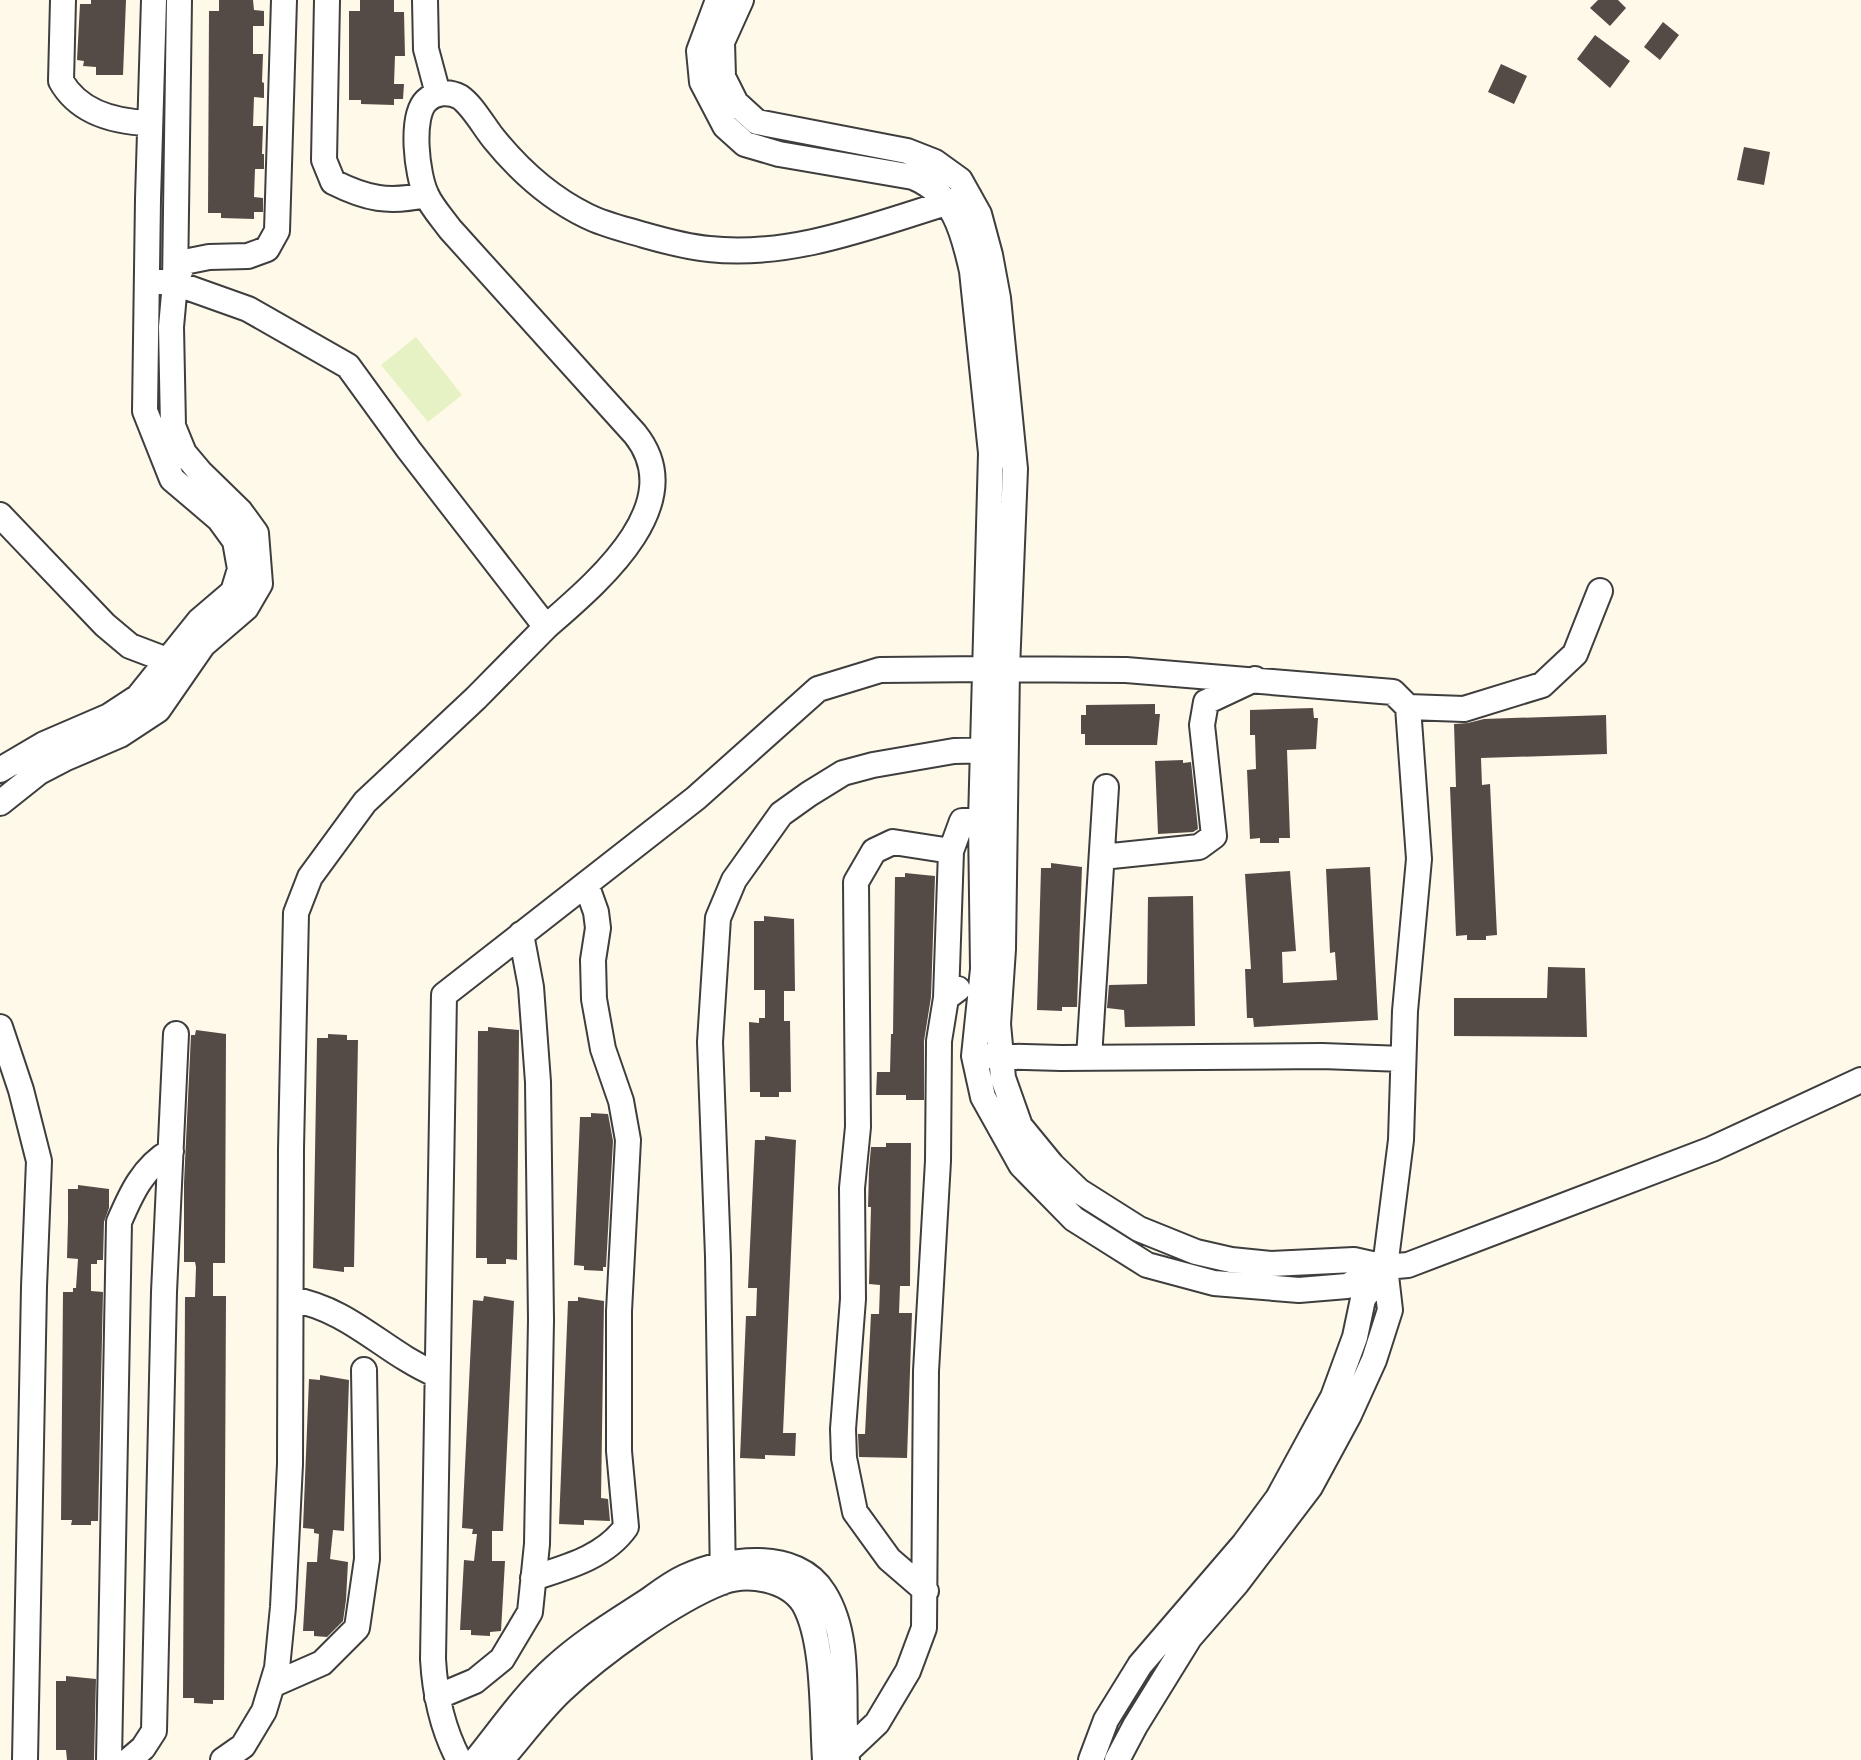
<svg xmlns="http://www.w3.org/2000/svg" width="1861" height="1760" font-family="Merriweather,serif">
  <rect width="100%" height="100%" fill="#fff9e9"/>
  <!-- pitch -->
  <path fill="#e6f2c3" d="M416 337 462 395 428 422 381 365Z"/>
  <!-- building -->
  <path fill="#544b47" d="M91 0H126L123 75H96V67L83 66 84 61 77 60 80 4H91Z
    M219 0H253L254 10 264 11V26H253V54H263L262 82 264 83V98L254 97 253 126H263L262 154H264V169H255L254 197 263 198V212H254V219L221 218V213H208L209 11H219Z
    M360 0H394V12H404L405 56H395L394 84H404L403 99H394V105L361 104V100H349V11H360Z
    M1598 0H1618L1626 8 1610 26 1590 8Z
    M1663 22 1679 35 1660 60 1644 47Z
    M1595 35 1630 61 1610 88 1577 59Z
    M1501 64 1527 76 1514 104 1488 92Z
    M1744 147 1770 152 1764 185 1737 180Z
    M1155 704V714H1160L1157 745H1085V734H1081V715H1086V705Z
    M1313 708 1314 718H1318L1316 749 1287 750 1290 838H1279V843H1260V838L1250 839 1247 770 1256 769 1255 735H1250V710Z
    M1606 715 1607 754 1481 758 1482 785 1490 784 1497 935 1486 936V940H1467V935L1456 936 1450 787H1456L1454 724 1468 723 1484 719Z
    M1183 760V763L1191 762 1198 829 1193 832 1158 834 1155 761Z
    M1051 863 1082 867 1077 1007H1062V1011L1037 1010 1041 868H1051Z
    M1370 867 1378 1020 1254 1027 1253 1018H1247L1245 969H1251L1245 874 1290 871 1296 951 1282 952 1283 983 1337 980 1335 952 1330 953 1326 869Z
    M905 873 935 876 931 997 924 1041V1100H906V1095H876L877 1072H890L891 1034H893L895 877H905Z
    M1193 896 1195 1026 1125 1027 1124 1010 1107 1008 1109 985 1147 984 1148 897Z
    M764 916 794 919 795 991H784V1021H790L791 1092H779V1097H760V1092H750L749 1022 759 1023V1018H765V990H754V921H764Z
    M1548 967 1585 968 1587 1037 1454 1036V998H1547Z
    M488 1027 519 1030 517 1260 506 1259V1264H487V1258H476L478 1031H488Z
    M196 1030 226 1034 225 1263H213V1296H226L224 1700H213V1704L194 1703V1698H183L185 1297H195L196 1267 195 1262H184V1183L191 1035H195Z
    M328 1034 347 1035V1040H358L354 1267H344V1272L313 1268 317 1038H328Z
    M591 1113 608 1114 613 1141 606 1267H603V1271L584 1270V1266L574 1265 580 1117H591Z
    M765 1136 796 1140 783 1433H796L795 1456 765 1455V1459L740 1458 746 1316H756L757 1288H748L755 1140H765Z
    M886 1143H911L910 1286H900L899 1313H912L907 1458 859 1457 858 1434H865L871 1314H879L880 1285 869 1284 871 1207H868L869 1170 871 1147H886Z
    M78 1185 109 1189V1208L104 1222 103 1260H97V1264H91V1291L103 1292 98 1521H91V1525H71L72 1520H61L63 1292H73V1288H76L78 1259 67 1258 68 1221V1189H78Z
    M484 1296 514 1301 503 1531H492V1561H505L501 1631 490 1632V1636L471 1635V1630H460L464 1560 474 1561 477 1534H472L473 1529 462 1528 473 1300 483 1301Z
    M578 1297 604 1301 601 1498 608 1499 610 1521 584 1520V1525L559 1524 568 1301H578Z
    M320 1375 349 1380 344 1531 333 1530 330 1559 348 1562 346 1600 343 1621 327 1637 314 1636V1631H303L307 1562H317L319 1534 314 1533V1529L303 1528 309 1379 320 1380Z
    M66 1676 96 1679 94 1760H67L66 1750H56V1681H66Z"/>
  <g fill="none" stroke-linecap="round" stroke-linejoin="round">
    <defs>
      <path id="minor" d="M63 0 61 81C79 113 115 122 150 123
        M327 0 324 160 333 182C367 199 388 203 426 195
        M425 0 426 49 438 94
        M718 0 699 51 702 82 725 126 745 144 779 154 913 177C954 194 963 231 972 271L991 453 981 821 983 969 974 1056 983 1097 1021 1165 1074 1219 1147 1265 1214 1283 1299 1290 1347 1286 1385 1267
        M741 0 722 42 723 77 736 103 757 122 907 151 935 162 960 180 979 214 990 255 998 298 1015 469 1007 669 1003 949 998 1024 1003 1078 1020 1126 1052 1165 1079 1191 1139 1229 1196 1252 1231 1260 1271 1264 1354 1260 1385 1267 1408 1265 1712 1149 1861 1080
        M147 281 175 283 248 309 348 366 409 450 546 627C595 584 692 505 635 434L450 229C442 218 431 206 426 194 417 175 410 117 426 101 435 92 449 91 460 97 473 106 484 127 494 139 520 171 550 198 587 216 605 225 624 229 644 235 665 241 687 247 709 249 797 259 886 220 969 196
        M175 283 184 262 209 257 248 256 267 249 277 231 284 0
        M0 515 105 625 130 646 180 665
        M0 770 44 744 109 716 138 697 199 621 233 592 240 569 235 541 219 519 172 479 145 411 148 199 154 0
        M0 803 39 772 64 759 120 735 158 710 203 645 246 608 260 584 256 533 240 511 200 472 184 453 173 426 171 327 175 283 179 0
        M951 851 962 821H981
        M1102 857 1199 847 1214 836 1202 725 1206 702 1255 679
        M0 1027 21 1090 39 1161 34 1287 25 1760
        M984 1056 1061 1058 1322 1056 1403 1059
        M1089 1058 1106 787
        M292 1299C353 1311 382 1351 437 1375
        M533 1578C567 1567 605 1557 626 1527L619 1451V1311L628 1140 621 1101 603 1049 594 999 593 960 598 928 596 912 586 884
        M723 1582 718 1256 710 1042 718 918 734 880 781 814 809 794 843 773 873 765 954 751 998 750
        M926 1591 889 1559 855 1512 844 1458 843 1429 853 1299 852 1188 858 1127 856 882 874 851 893 842 951 851 946 998
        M272 1685 322 1663 357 1628 367 1559 364 1370
        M437 1697 475 1681 502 1659 530 1612 537 1544 541 1320 538 1082 531 987 521 934
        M109 1760 119 1222C131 1194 143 1167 171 1151
        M129 1760 143 1748 154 1731 164 1292 176 1034
        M223 1760 243 1746 264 1711 277 1668 283 1607 290 1464 291 1149 296 913 310 877 365 802 476 698 546 627
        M459 1760C442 1728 435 1695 433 1659L444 995 696 798 818 689 880 670 986 669 1126 670 1393 692 1408 707 1464 709 1542 685 1575 654 1600 591
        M476 1760C501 1729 525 1694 555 1667 583 1641 617 1621 649 1600 660 1592 672 1583 685 1577 725 1558 797 1548 824 1593 854 1641 840 1706 847 1760
        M501 1760C521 1737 539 1712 561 1691 599 1655 673 1601 722 1582 748 1572 788 1579 804 1604 825 1641 822 1717 825 1760
        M838 1760 877 1723 908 1671 924 1628 926 1371 938 1161 939 1041 946 998 958 989
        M1091 1760 1106 1720 1140 1665 1244 1544 1278 1498 1333 1397 1355 1337 1363 1299 1383 1269
        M1117 1760 1135 1726 1190 1637 1237 1583 1310 1487 1349 1415 1374 1360 1390 1310 1385 1267 1401 1140 1405 1011 1419 859 1408 707"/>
    </defs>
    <!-- minor casing -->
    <use href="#minor" stroke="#3e3e3e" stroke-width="28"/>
    <!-- minor -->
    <use href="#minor" stroke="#fff" stroke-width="24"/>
  </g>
</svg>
